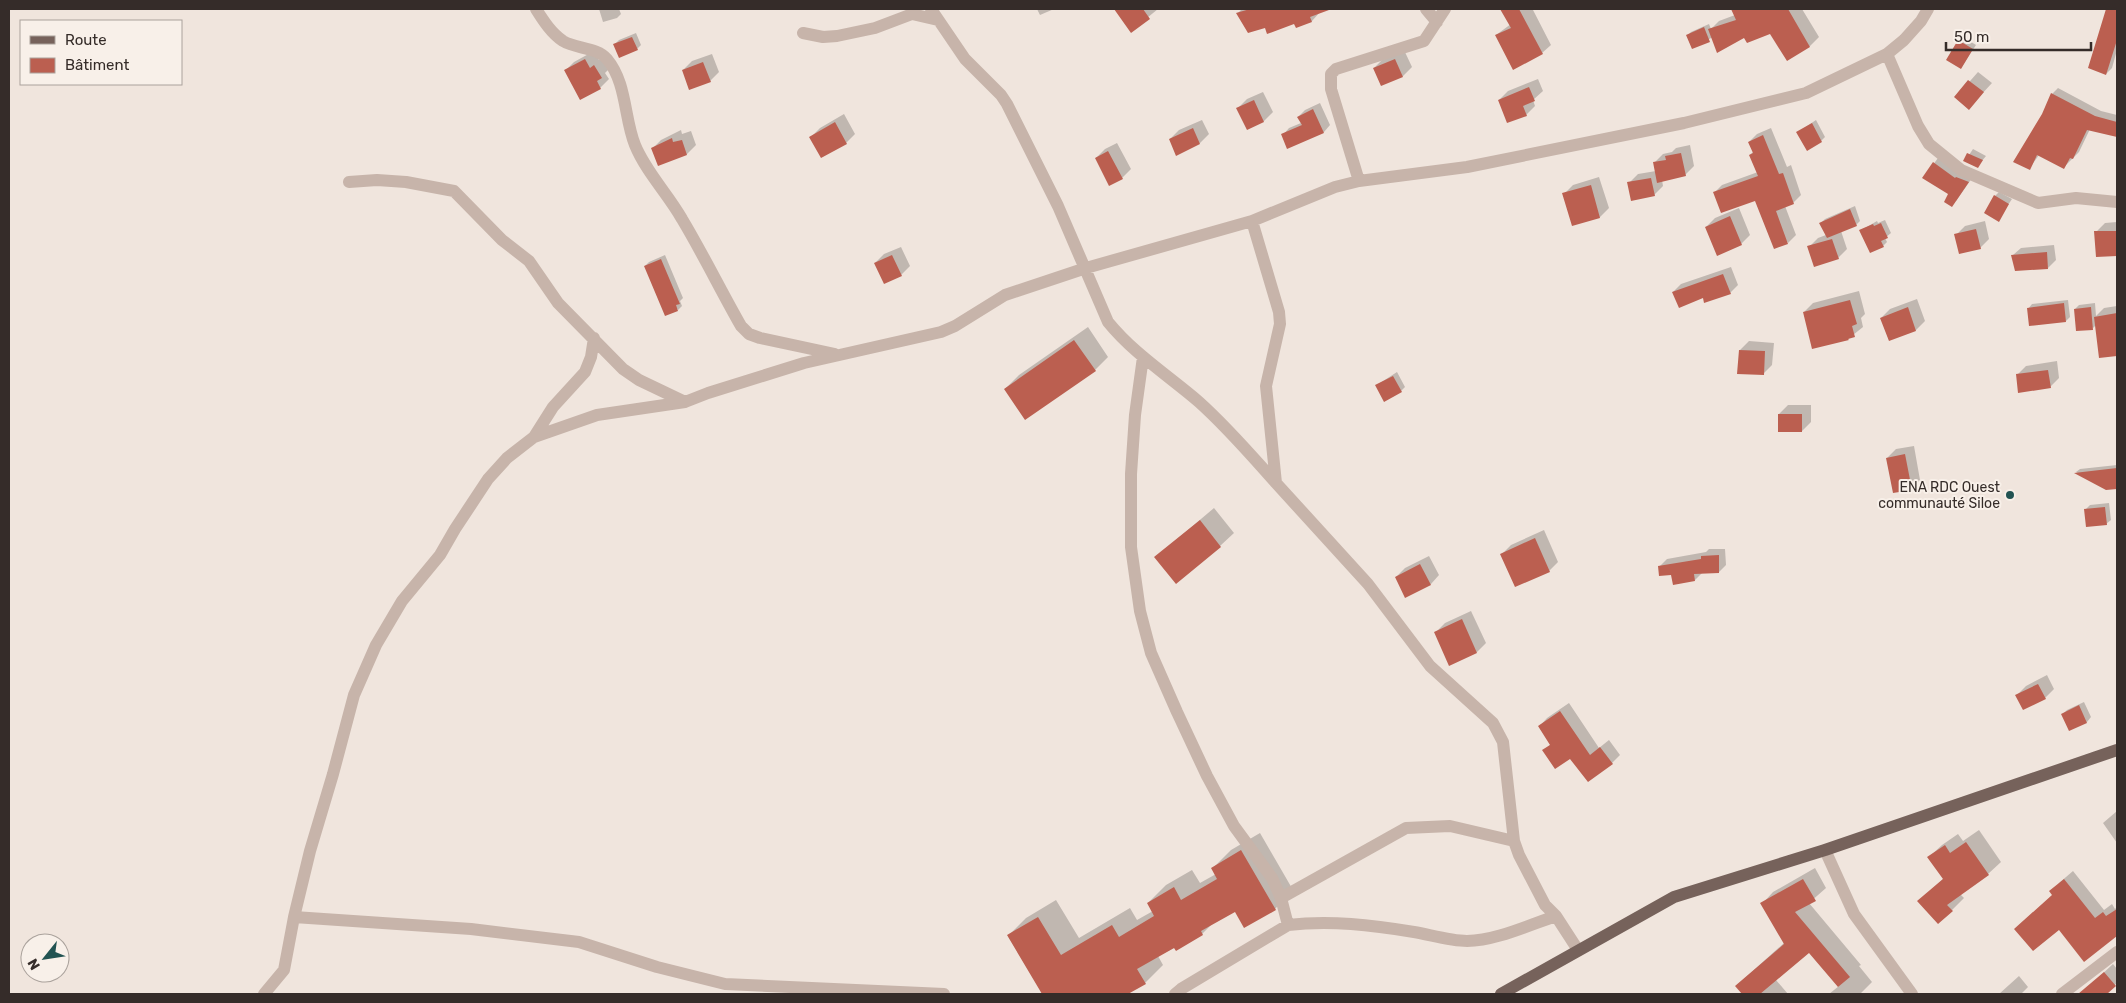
<svg xmlns="http://www.w3.org/2000/svg" width="2126" height="1003" font-family="Rubik,sans-serif">
  <rect width="100%" height="100%" fill="#f0e5dd"/>
  <!-- shadow -->
  <path fill="#0003" d="M599 9H619L621 14 617 18 603 22Z
    M1037 9H1054L1040 15Z
    M1119 9H1158L1131 31 1117 10Z
    M1242 9H1318L1320 12 1312 21 1297 27 1295 22 1266 26 1238 13Z
    M1502 9H1534L1533 10 1551 45 1542 53 1496 35 1511 24Z
    M1736 9H1802L1819 37 1810 46 1787 59 1771 33 1745 37H1713L1692 48 1687 36 1691 32 1709 24 1711 29 1719 21 1735 15 1734 11Z
    M2107 9H2117V50L2112 68 2106 74 2089 67Z
    M636 33 641 45 637 49 615 44 619 40Z
    M1963 37 1976 45 1961 68 1959 41Z
    M1404 50 1412 67 1403 76 1381 85 1374 68 1383 59Z
    M594 51 599 60 603 58 609 69 605 73 609 79 600 88 566 70 574 62Z
    M712 54 719 72 710 81 683 70 692 61Z
    M1978 72 1992 83 1969 108 1956 97Z
    M1538 79 1543 91 1533 100 1535 106 1526 115 1499 100 1508 91Z
    M2058 88 2101 111 2117 115V134L2115 135 2090 129 2079 152 2064 167 2039 155 2029 169 2052 94Z
    M1263 92 1273 112 1264 121 1247 129 1238 108 1247 99Z
    M1320 103 1330 125 1324 132 1283 135 1289 128 1301 123 1298 117 1305 110Z
    M844 114 855 134 846 143 822 157 811 137 820 128Z
    M1202 120 1209 134 1200 143 1170 139 1179 130Z
    M1816 120 1825 137 1821 141 1798 132Z
    M1771 128 1787 167 1791 165 1801 195 1793 203 1785 206 1796 235 1788 243 1756 199 1714 193 1722 185 1758 172 1750 155 1754 151 1749 142 1757 134Z
    M681 130 682 134 691 131 696 145 687 154 658 164 652 149 661 140Z
    M1117 143 1131 169 1122 178 1096 158 1105 149Z
    M1690 145 1694 166 1685 175 1662 180 1663 186 1654 195 1629 183 1638 174 1656 171 1654 163 1663 154 1672 152 1676 148Z
    M1973 149 1986 156 1977 167 1965 161Z
    M1938 158 1972 178 1956 201 1950 194 1924 177Z
    M1599 177 1609 208 1600 217 1573 225 1564 194 1573 185Z
    M1999 192 2012 199 1998 220 1995 196Z
    M1855 206 1860 221 1856 225 1841 231 1847 249 1838 258 1809 247 1818 238 1826 235 1821 223 1825 219Z
    M1739 208 1750 235 1741 244 1706 227 1715 218Z
    M1885 220 1891 233 1885 238 1887 242 1883 246 1860 231 1877 221 1878 223Z
    M1985 221 1989 239 1980 248 1956 235 1965 226Z
    M2117 222V254L2116 255 2096 232 2105 223Z
    M2054 245 2056 260 2048 268 2013 255 2021 248Z
    M901 247 910 266 901 275 875 263 884 254Z
    M665 255 683 298 680 301 682 306 678 310 645 266 649 262Z
    M1731 267 1738 285 1730 293 1704 297 1673 292 1681 284Z
    M1859 291 1865 314 1861 318 1863 327 1848 339 1804 312 1813 303Z
    M1917 299 1925 321 1916 330 1889 340 1881 318 1890 309Z
    M2068 300 2070 317 2066 321 2028 309 2032 304Z
    M2095 303 2096 316 2104 308 2117 306V355L2100 357 2096 325 2093 328 2075 309 2079 305Z
    M1088 327 1108 357 1095 370 1005 389 1019 375Z
    M1749 341 1774 343 1772 365 1763 374 1740 350Z
    M2057 361 2059 378 2050 387 2017 375 2026 366Z
    M1397 372 1405 387 1401 391 1377 385Z
    M1788 405H1811V422L1802 431 1779 414Z
    M1914 446 1920 480 1911 489 1887 458 1896 449Z
    M2117 465V488L2106 489 2076 472 2080 469Z
    M2109 503 2111 520 2106 524 2086 509 2090 505Z
    M1214 508 1234 533 1220 546 1156 557Z
    M1544 530 1558 562 1549 571 1502 554 1511 545Z
    M1709 549H1725L1726 565 1719 572 1702 573 1695 580 1672 574 1659 567 1667 559 1706 552Z
    M1429 556 1439 575 1431 584 1406 596 1396 577 1405 568Z
    M1471 611 1486 643 1477 652 1450 664 1436 632 1445 623Z
    M2047 675 2054 689 2045 698 2017 695 2026 686Z
    M2084 702 2091 717 2087 722 2070 729 2063 714 2067 710Z
    M1569 703 1599 748 1609 740 1620 755 1612 763 1571 757 1544 750 1551 744 1539 727 1547 718Z
    M2117 811V843L2103 823Z
    M1979 830 2001 862 1988 874 1960 894 1964 898 1952 910 1919 901 1944 878 1929 857 1942 845 1958 834 1963 841Z
    M1260 833 1293 890 1275 909 1235 910 1213 923 1202 934 1158 956 1163 965 1145 983 1125 994H1043L1008 936 1026 918 1056 900 1079 938 1130 908 1137 920 1153 911 1148 903 1166 885 1192 870 1200 883 1216 874 1213 868 1231 850Z
    M1815 868 1826 888 1809 903 1861 965 1859 966 1872 982 1860 994H1829L1839 986 1809 951 1776 980 1788 994H1744L1736 986 1784 943 1762 904 1773 892Z
    M2073 871 2104 910 2112 904 2115 909 2117 907V934L2084 960 2059 928 2054 895 2059 883Z
    M2113 964 2117 969V983L2105 994H2091L2086 989Z
    M2019 976 2028 987 2021 994H1999Z"/>
  <!-- building -->
  <path fill="#bb5f50" d="M1114 9H1143L1150 19 1131 33Z
    M1250 9H1329V10L1310 17 1312 22 1296 28 1294 24 1267 34 1265 28 1248 33 1236 13Z
    M1500 9H1519L1543 54 1513 70 1495 35 1511 28Z
    M1731 9H1788L1810 47 1787 61 1770 34 1747 43 1744 38 1717 53 1708 29 1736 20Z
    M2106 9H2117V40L2106 75 2088 68Z
    M1704 27 1710 42 1692 49 1686 35Z
    M632 37 638 50 619 58 613 44Z
    M1958 40 1973 49 1961 69 1946 60Z
    M585 59 590 68 594 65 602 78 597 81 601 89 580 100 564 70Z
    M1395 59 1403 77 1381 86 1373 68Z
    M703 62 711 82 689 90 682 70Z
    M1968 80 1984 92 1969 110 1954 97Z
    M1529 87 1535 101 1523 106 1527 116 1507 123 1498 100Z
    M2051 93 2095 116 2117 122V137L2087 130 2073 159 2070 158 2064 169 2037 155 2030 170 2013 162 2042 114Z
    M1254 100 1264 122 1247 130 1236 108Z
    M1313 109 1324 133 1287 149 1281 134 1302 125 1297 117Z
    M835 122 847 144 821 158 809 137Z
    M1812 123 1822 142 1807 151 1796 132Z
    M1193 128 1200 144 1176 156 1169 139Z
    M1763 135 1779 174 1783 173 1794 204 1776 211 1788 244 1774 249 1755 201 1721 213 1713 192 1758 176 1749 155 1753 153 1748 142Z
    M672 138 673 142 682 140 687 155 658 166 651 148Z
    M1108 151 1123 179 1109 186 1095 158Z
    M1681 153 1686 176 1657 183 1653 162 1666 160 1665 156Z
    M1967 153 1983 160 1978 168 1963 161Z
    M1933 162 1955 178 1956 177 1969 182 1952 207 1944 202 1948 194 1922 178Z
    M1651 178 1655 196 1631 201 1627 182Z
    M1591 185 1600 218 1572 226 1562 193Z
    M1994 195 2009 204 1999 222 1984 213Z
    M1850 209 1857 226 1827 238 1819 223Z
    M1730 216 1742 245 1717 256 1705 227Z
    M1881 223 1888 238 1881 241 1884 247 1870 253 1859 230 1873 224 1874 226Z
    M1976 229 1981 249 1959 254 1954 234Z
    M2094 231H2116L2117 256 2096 257Z
    M1832 239 1839 259 1814 267 1807 246Z
    M2047 252 2048 269 2015 271 2011 255Z
    M892 255 902 276 884 284 874 263Z
    M661 259 680 304 676 305 678 311 665 316 644 266Z
    M1723 274 1731 294 1704 303 1703 298 1679 308 1672 292Z
    M1850 300 1857 324 1852 326 1855 337 1848 339 1849 340 1812 349 1803 312Z
    M2064 303 2066 322 2029 326 2027 308Z
    M1908 307 1916 331 1889 341 1880 318Z
    M2091 307 2093 330 2076 331 2074 309Z
    M2117 313V356L2099 358 2094 317Z
    M1074 340 1096 371 1025 420 1004 389Z
    M1739 350 1765 351 1764 375 1737 374Z
    M2048 370 2051 388 2018 393 2016 374Z
    M1393 376 1402 392 1384 402 1375 385Z
    M1778 414H1802V432H1778Z
    M1905 454 1912 490 1893 493 1886 458Z
    M2117 468V489L2106 490 2074 473Z
    M2105 507 2107 525 2086 527 2084 509Z
    M1200 520 1221 547 1176 584 1154 557Z
    M1535 538 1550 572 1515 587 1500 554Z
    M1719 555V573L1694 574 1695 581 1673 585 1671 575 1659 576 1658 566 1701 559V556Z
    M1420 564 1431 585 1405 598 1395 577Z
    M1462 619 1477 653 1449 666 1434 632Z
    M2038 684 2046 699 2023 710 2015 695Z
    M2079 705 2087 723 2069 731 2061 714Z
    M1560 711 1590 755 1600 747 1613 764 1588 782 1570 759 1555 769 1542 750 1550 745 1538 726Z
    M1966 842 1989 875 1947 905 1953 911 1938 924 1917 901 1943 879 1927 857 1945 845 1950 853Z
    M1241 850 1276 910 1244 928 1235 912 1201 931 1203 935 1176 951 1174 948 1137 969 1146 984 1128 994H1042L1007 935 1038 917 1061 955 1112 925 1119 937 1154 916 1147 903 1174 887 1181 900 1217 879 1211 868Z
    M1803 879 1816 901 1795 912 1850 977 1838 987 1809 953 1760 994H1742L1735 986 1784 944 1760 903Z
    M2064 879 2095 918 2103 912 2106 916 2117 909V936L2084 962 2059 930 2033 951 2014 929 2052 895 2049 891Z
    M2104 972 2116 986 2107 994H2078Z"/>
  <g fill="none" stroke-linecap="round" stroke-linejoin="round">
    <!-- minor -->
    <path stroke="#c7b4aa" stroke-width="12" d="M536 9C543 20 551 33 563 41 576 49 597 47 607 59 627 83 624 118 635 145 646 172 668 194 682 219 703 254 721 291 741 326L749 334 760 338 835 354
      M931 9 965 59 1001 95 1007 104 1058 206 1108 322C1134 354 1169 376 1199 402 1227 427 1251 455 1276 483
      M1426 9 1437 22
      M803 33 823 37 837 36 875 28 912 14 938 20
      M1887 54 1918 126 1929 144 1961 170 2038 203 2076 198 2117 202
      M1359 181 1331 89V74L1336 69 1424 41 1445 9
      M349 182 377 180 406 182 454 191 502 240 529 261 558 303 623 369 639 380 685 402
      M1252 221 1279 312 1280 324 1266 386 1276 483 1368 584 1430 666 1493 723 1503 742 1514 841 1519 855 1545 905 1556 916 1578 950
      M1143 357 1135 415 1131 474V547L1140 611 1151 653 1177 712 1207 776 1234 826 1272 878 1281 898 1288 925
      M534 437 553 407 585 372 591 357 594 338
      M1825 850 1854 914 1912 994
      M1281 898 1406 828 1450 826 1514 841
      M294 917 471 929 579 942 657 967 725 984 944 994
      M264 994 284 970 294 917 310 851 333 774 354 695 376 645 402 601 440 555 455 529 488 479 507 458 534 437 597 415 685 402 708 393 804 363 941 332 955 326 1005 295 1086 268 1252 221 1335 187 1359 181 1467 167 1684 123 1806 93 1887 54 1904 40 1921 21 1928 9
      M1175 994 1181 989 1288 925C1330 920 1372 925 1414 932 1431 935 1450 941 1467 941 1495 941 1529 925 1556 916
      M2062 994 2117 952"/>
    <!-- major -->
    <path stroke="#76625b" stroke-width="12" d="M1501 994 1674 897 1825 850 2117 750"/>
  </g>
  <!-- markers -->
  <circle fill="#225352" stroke="#f8f0e9" stroke-width="2" cx="2010" cy="495" r="5"/>
  <g text-anchor="middle" dominant-baseline="central" stroke-width="4" stroke-linejoin="round" paint-order="stroke">
    <!-- poi labels -->
    <g font-size="14" fill="#352c29" stroke="#f8f0e9" text-anchor="end">
      <text x="2000" y="487">ENA RDC Ouest<tspan x="2000" dy="16">communauté Siloe</tspan></text>
    </g>
  </g>
  <!-- border -->
  <rect width="2126" height="1003" fill="none" stroke="#352c29" stroke-width="20"/>
  <!-- legend -->
  <rect x="20" y="20" width="162" height="65" fill="#f8f0e9" stroke="#aaa29c"/>
  <rect x="30" y="36" width="25" height="8" fill="#76625b" stroke="#aaa29c"/>
  <text x="65" y="45" font-size="15" fill="#352c29">Route</text>
  <rect x="30" y="58" width="25" height="15" fill="#bb5f50" stroke="#aaa29c"/>
  <text x="65" y="70" font-size="15" fill="#352c29">Bâtiment</text>
  <!-- north arrow -->
  <g transform="translate(45 958) rotate(240)"><circle r="24" fill="#f8f0e9" stroke="#aaa29c"/>
  <path d="M0-4L9 19L0 12L-9 19Z" fill="#225352"/>
  <text y="-8" font-size="14" font-weight="bold" text-anchor="middle" fill="#352c29">N</text>
  </g>
  <!-- scale -->
  <path d="M1946 42v8h145v-8" fill="none" stroke="#352c29" stroke-width="2.5"/>
  <text x="1954" y="42" font-size="15" fill="#352c29" stroke="#f8f0e9" stroke-width="4" paint-order="stroke">50 m</text>
</svg>
